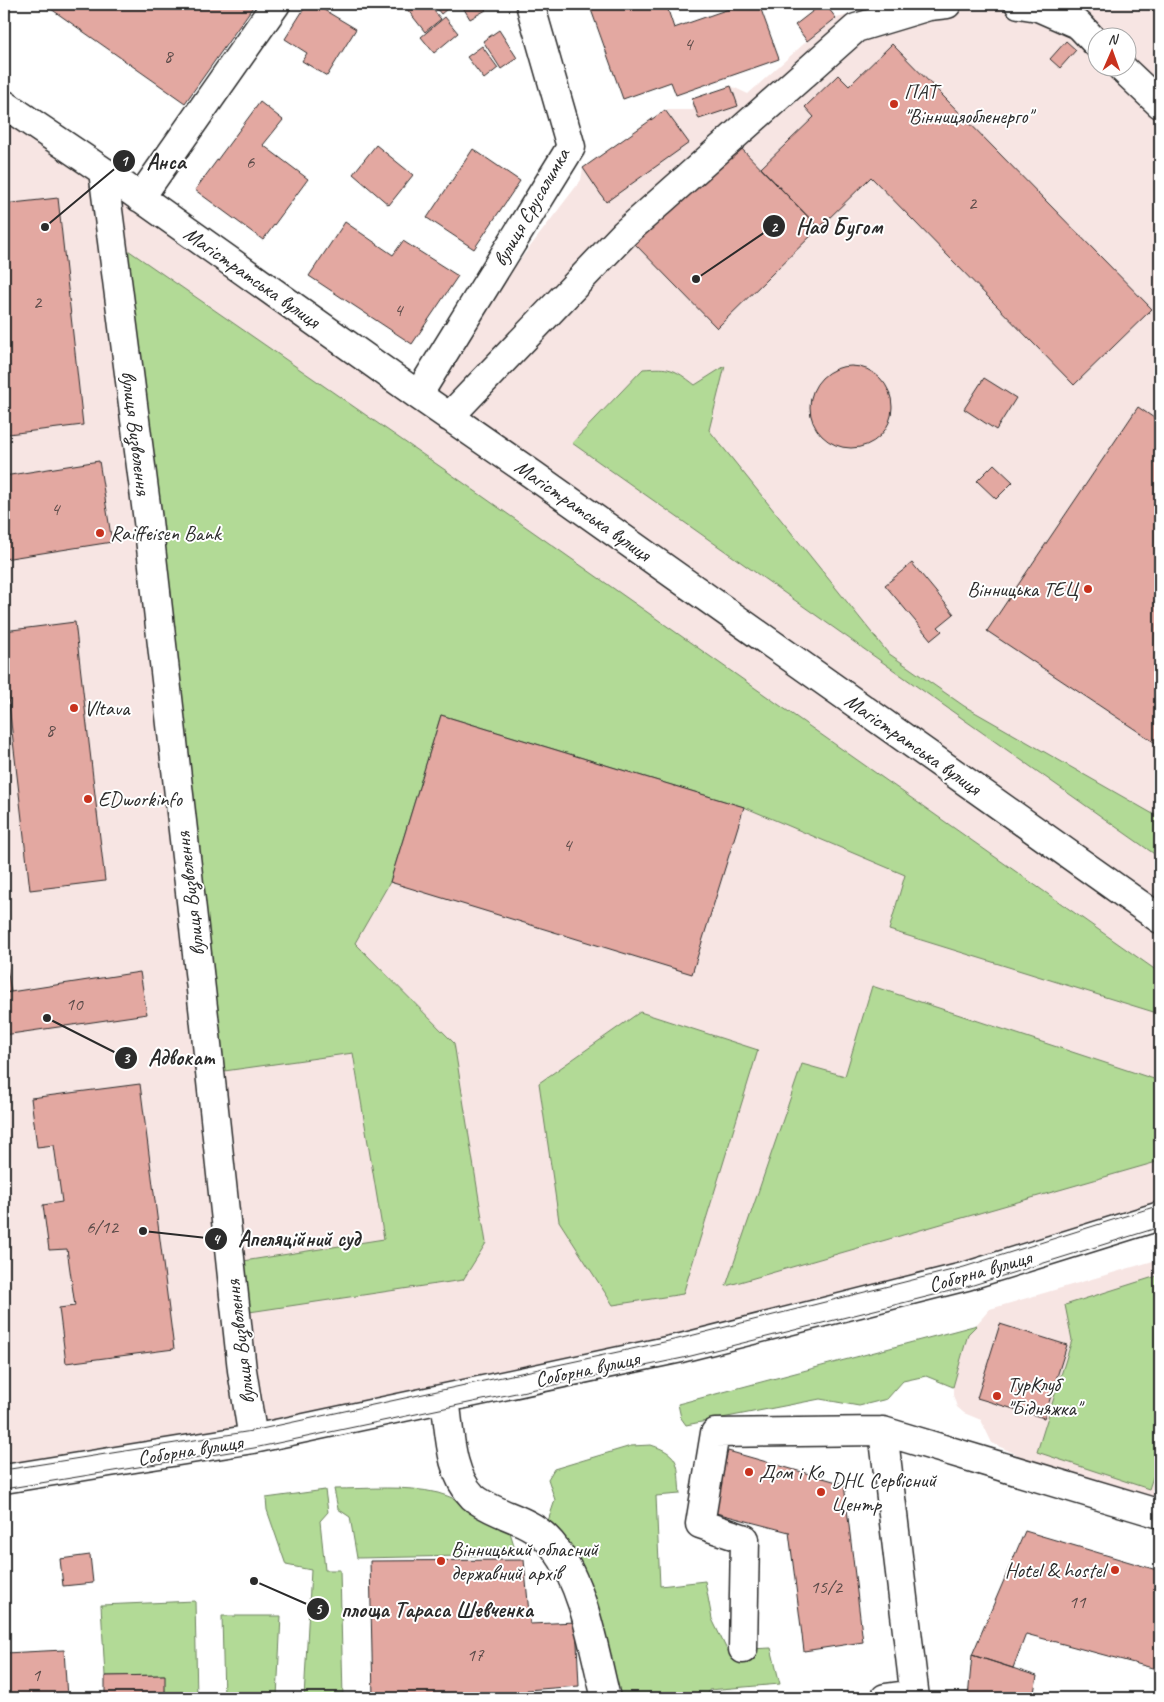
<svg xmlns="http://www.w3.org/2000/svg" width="1164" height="1702" font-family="Caveat,sans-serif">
  <rect width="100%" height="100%" fill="#fff"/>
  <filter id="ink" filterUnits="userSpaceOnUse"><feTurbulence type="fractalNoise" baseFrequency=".02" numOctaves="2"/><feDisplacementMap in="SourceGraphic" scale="10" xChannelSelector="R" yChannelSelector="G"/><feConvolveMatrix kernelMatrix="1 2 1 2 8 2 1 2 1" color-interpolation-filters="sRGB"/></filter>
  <g filter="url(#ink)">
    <!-- built -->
    <path fill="#f7e5e3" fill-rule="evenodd" d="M867 4H1160V1216L967 1276 4 1479V103L417 395 581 180 583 168 665 110H693L692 99 731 86 748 94 807 41 836 18 867 11ZM1096 38H1126V68H1096Z
      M1160 1259V1500L1136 1495 1024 1458 992 1443 981 1420 964 1413 957 1407 953 1395V1387L968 1334 990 1309Z"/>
    <!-- green -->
    <path fill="#b2da96" stroke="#6e8260" d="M112 239 448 472 1160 973V1014L889 930 905 875 744 807 441 715 390 882 355 943 454 1043 486 1243 463 1280 236 1314 231 1263 384 1239 353 1053 210 1073Z
      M725 366 709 430 888 653 964 706 1160 818V858L572 443 643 369C670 367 673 368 695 385Z
      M872 986 1160 1081V1161L726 1286 802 1064 845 1076Z
      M640 1012 758 1050 683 1294 613 1305 559 1221 539 1083Z
      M1160 1275V1456L1149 1489 1037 1452 1072 1340 1065 1305Z
      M977 1325 968 1334 953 1387 926 1376 903 1381 887 1399 859 1406 820 1399 686 1425 681 1418 678 1404Z
      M651 1445C682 1455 677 1465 680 1494L656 1496 660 1586 705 1581 712 1619 727 1650 771 1648 780 1684 709 1690V1698H552L591 1693 613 1678 547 1524 555 1500 548 1479 554 1469 631 1446Z
      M334 1489C367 1489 406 1485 438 1493 463 1500 487 1516 509 1529L517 1555 357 1558 350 1517 338 1509Z
      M325 1490 328 1512 320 1521 325 1570H340L343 1698H304L311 1570 286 1565 267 1510 266 1498Z
      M195 1601 197 1698H165L164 1675 105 1676 101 1605Z
      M222 1616H281L277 1698H224Z"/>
    <!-- building -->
    <path fill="#e3a8a1" stroke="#2b2b2b" d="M44 4H160L167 9 171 4H255L185 103Z
      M307 4H314L356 29 327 76 302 61 307 53 285 39Z
      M403 4H428L441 19 425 32Z
      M433 4H453L441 14Z
      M461 4H482L486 10 470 19Z
      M589 4H666L674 28 743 4H759L779 59 676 95 671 82 623 99Z
      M822 4H825L836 18 807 41 795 25Z
      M445 17 458 33 434 53 421 37Z
      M499 30 517 58 501 69 483 41Z
      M1066 41 1076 50 1060 68 1050 59Z
      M892 44 1152 309 1074 385 871 177 819 228 761 168 814 117 805 107 838 75 849 86Z
      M482 46 498 68 484 79 467 57Z
      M731 86 738 106 699 119 692 99Z
      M260 102 283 120 263 145 308 179 263 240 195 190Z
      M665 110 689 143 606 202 583 168Z
      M736 143 819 228 717 328 634 243Z
      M376 145 413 175 389 205 353 174Z
      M473 149 520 181 474 249 427 218Z
      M58 198 83 425 8 434 4 400V204Z
      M345 222 393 255 403 241 458 276 412 344 309 276Z
      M810 407a41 41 0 1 1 82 0a41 41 0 1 1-82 0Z
      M984 378 1016 398 996 430 964 409Z
      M1138 407 1160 422V746L987 631Z
      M99 461 112 542 4 559V476Z
      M994 464 1013 482 996 499 977 481Z
      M912 563 954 614 938 627 942 631 931 640 885 585Z
      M75 622 105 881 30 890 4 661V631Z
      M441 715 744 807 692 974 390 882Z
      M7 968 11 992 4 993V969Z
      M140 972 147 1014 4 1035V993Z
      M140 1084 174 1349 66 1363 59 1308 75 1306 67 1249 49 1250 43 1205 62 1202 54 1145 37 1147 31 1098Z
      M1000 1324 1067 1345 1044 1418 977 1398Z
      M728 1451 844 1484 863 1642 804 1651 789 1532 712 1512Z
      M1025 1531 1160 1571V1670L1026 1634 1013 1668 972 1655Z
      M90 1555 93 1583 63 1586 60 1559Z
      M524 1560 530 1624 576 1622 579 1686 527 1690 528 1698H373L370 1561Z
      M4 1618 5 1653 7 1698H4Z
      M64 1650 67 1698H7L5 1653Z
      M972 1655 1037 1676 1033 1698H968Z
      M165 1675V1698H105V1676Z"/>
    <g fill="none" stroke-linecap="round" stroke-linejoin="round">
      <defs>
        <path id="minor" d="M1019 4 1038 7 1079 25 1096 43
          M1122 68 1160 104
          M4 104 103 171 418 395 532 474 1160 919
          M103 171 148 521 204 1016 242 1370 253 1439
          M140 198 276 4
          M418 395 571 147 530 4
          M449 417 625 233 856 28 929 6 947 4
          M445 1399C450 1430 449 1473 473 1497 482 1505 495 1510 506 1515 526 1523 542 1530 555 1548 585 1588 594 1651 606 1698
          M883 1431 915 1698
          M4 1479 253 1439 681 1348 967 1276 1160 1216
          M743 1649 745 1539 700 1524 715 1433 883 1431 1160 1514
          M885 1698 914 1694"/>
      </defs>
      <!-- minor casing -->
      <use href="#minor" stroke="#2b2b2b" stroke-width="31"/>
      <!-- minor -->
      <use href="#minor" stroke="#fff" stroke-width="28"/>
      <!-- tram -->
      <path stroke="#2b2b2b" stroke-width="1" d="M4 1470 252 1431 678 1339 964 1267 1160 1205
        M4 1489 254 1448 683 1358 970 1286 1160 1227"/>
    </g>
  </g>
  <!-- markers -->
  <g fill="#c8321e" stroke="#fff" stroke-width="2">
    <circle cx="894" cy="104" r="5"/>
    <circle cx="100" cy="533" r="5"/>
    <circle cx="1088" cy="589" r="5"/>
    <circle cx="74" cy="708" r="5"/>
    <circle cx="88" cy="799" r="5"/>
    <circle cx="997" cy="1396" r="5"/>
    <circle cx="749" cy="1472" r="5"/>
    <circle cx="821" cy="1492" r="5"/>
    <circle cx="441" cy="1561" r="5"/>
    <circle cx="1115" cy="1570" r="5"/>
  </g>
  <g text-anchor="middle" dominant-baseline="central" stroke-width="4" stroke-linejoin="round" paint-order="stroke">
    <!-- number labels -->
    <g font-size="19" fill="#594a48">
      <text x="688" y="44">4</text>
      <text x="168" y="56">8</text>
      <text x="250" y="162">6</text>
      <text x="972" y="203">2</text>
      <text x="37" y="302">2</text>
      <text x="398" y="310">4</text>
      <text x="55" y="509">4</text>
      <text x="50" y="730">8</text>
      <text x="567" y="845">4</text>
      <text x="74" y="1004">10</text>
      <text x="102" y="1227">6/12</text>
      <text x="826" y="1587">15/2</text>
      <text x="1077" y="1602">11</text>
      <text x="475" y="1655">17</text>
      <text x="36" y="1675">1</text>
    </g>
    <!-- poi labels -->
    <g font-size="21" fill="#2b2b2b" stroke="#fff" text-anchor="start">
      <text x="904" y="92">ПАТ<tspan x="904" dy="24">"Вінницяобленерго"</tspan></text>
      <text x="110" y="533">Raiffeisen Bank</text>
      <text x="1078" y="589" text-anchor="end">Вінницька ТЕЦ</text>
      <text x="84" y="708">Vltava</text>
      <text x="98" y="799">EDworkinfo</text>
      <text x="1007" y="1384">ТурКлуб<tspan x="1007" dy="24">"Бідняжка"</tspan></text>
      <text x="759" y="1472">Дом і Ко</text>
      <text x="831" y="1480">DHL Сервісний<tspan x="831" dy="24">Центр</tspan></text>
      <text x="451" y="1549">Вінницький обласний<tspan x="451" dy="24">державний архів</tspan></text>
      <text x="1105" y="1570" text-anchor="end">Hotel &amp; hostel</text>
    </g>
    <!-- street labels -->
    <g font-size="21" fill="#2b2b2b" stroke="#fff">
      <text transform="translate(531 207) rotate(-60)">вулиця Єрусалимка</text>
      <text transform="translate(252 277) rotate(35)">Магістратська вулиця</text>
      <text transform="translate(136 433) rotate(83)">вулиця Визволення</text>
      <text transform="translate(583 510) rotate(35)">Магістратська вулиця</text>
      <text transform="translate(913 744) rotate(35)">Магістратська вулиця</text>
      <text transform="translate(190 894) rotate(-97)">вулиця Визволення</text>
      <text transform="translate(980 1271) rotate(-16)">Соборна вулиця</text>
      <text transform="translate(240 1342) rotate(-97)">вулиця Визволення</text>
      <text transform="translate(587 1369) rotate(-12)">Соборна вулиця</text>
      <text transform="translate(190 1450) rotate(-9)">Соборна вулиця</text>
    </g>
  </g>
  <!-- callouts -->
  <path fill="none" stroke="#2b2b2b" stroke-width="2" d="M45 227L124 161M696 279L774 226M47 1018L126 1058M143 1231L216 1239M254 1581L318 1609"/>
  <g fill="#2b2b2b" stroke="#fff" stroke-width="2">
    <circle cx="45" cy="227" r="5"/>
    <circle cx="696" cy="279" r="5"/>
    <circle cx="47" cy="1018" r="5"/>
    <circle cx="143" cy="1231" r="5"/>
    <circle cx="254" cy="1581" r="5"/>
    <circle cx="124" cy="161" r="12"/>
    <circle cx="774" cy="226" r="12"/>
    <circle cx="126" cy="1058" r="12"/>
    <circle cx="216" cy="1239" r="12"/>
    <circle cx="318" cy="1609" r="12"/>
  </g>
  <g font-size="15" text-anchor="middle" font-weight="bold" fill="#fff">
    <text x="124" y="166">1</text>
    <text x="774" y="232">2</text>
    <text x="126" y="1063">3</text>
    <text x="216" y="1244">4</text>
    <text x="318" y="1614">5</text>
  </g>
  <g font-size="22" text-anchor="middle" font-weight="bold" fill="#2b2b2b" stroke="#fff" stroke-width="4" stroke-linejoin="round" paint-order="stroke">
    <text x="166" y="169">Анса</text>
    <text x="839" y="234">Над Бугом</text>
    <text x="181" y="1065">Адвокат</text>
    <text x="299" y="1246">Апеляційний суд</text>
    <text x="437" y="1617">площа Тараса Шевченка</text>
  </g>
  <!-- margin -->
  <rect width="1164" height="1702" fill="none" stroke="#fff" stroke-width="20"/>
  <rect x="10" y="10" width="1144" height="1682" fill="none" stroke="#2b2b2b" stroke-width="2" filter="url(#ink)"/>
  <!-- north arrow -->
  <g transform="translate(1112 52) rotate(2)"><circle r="24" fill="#ffffff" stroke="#aaaaaa"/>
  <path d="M0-4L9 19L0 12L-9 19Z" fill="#c8321e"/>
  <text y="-8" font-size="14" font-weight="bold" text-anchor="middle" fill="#2b2b2b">N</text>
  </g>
</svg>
